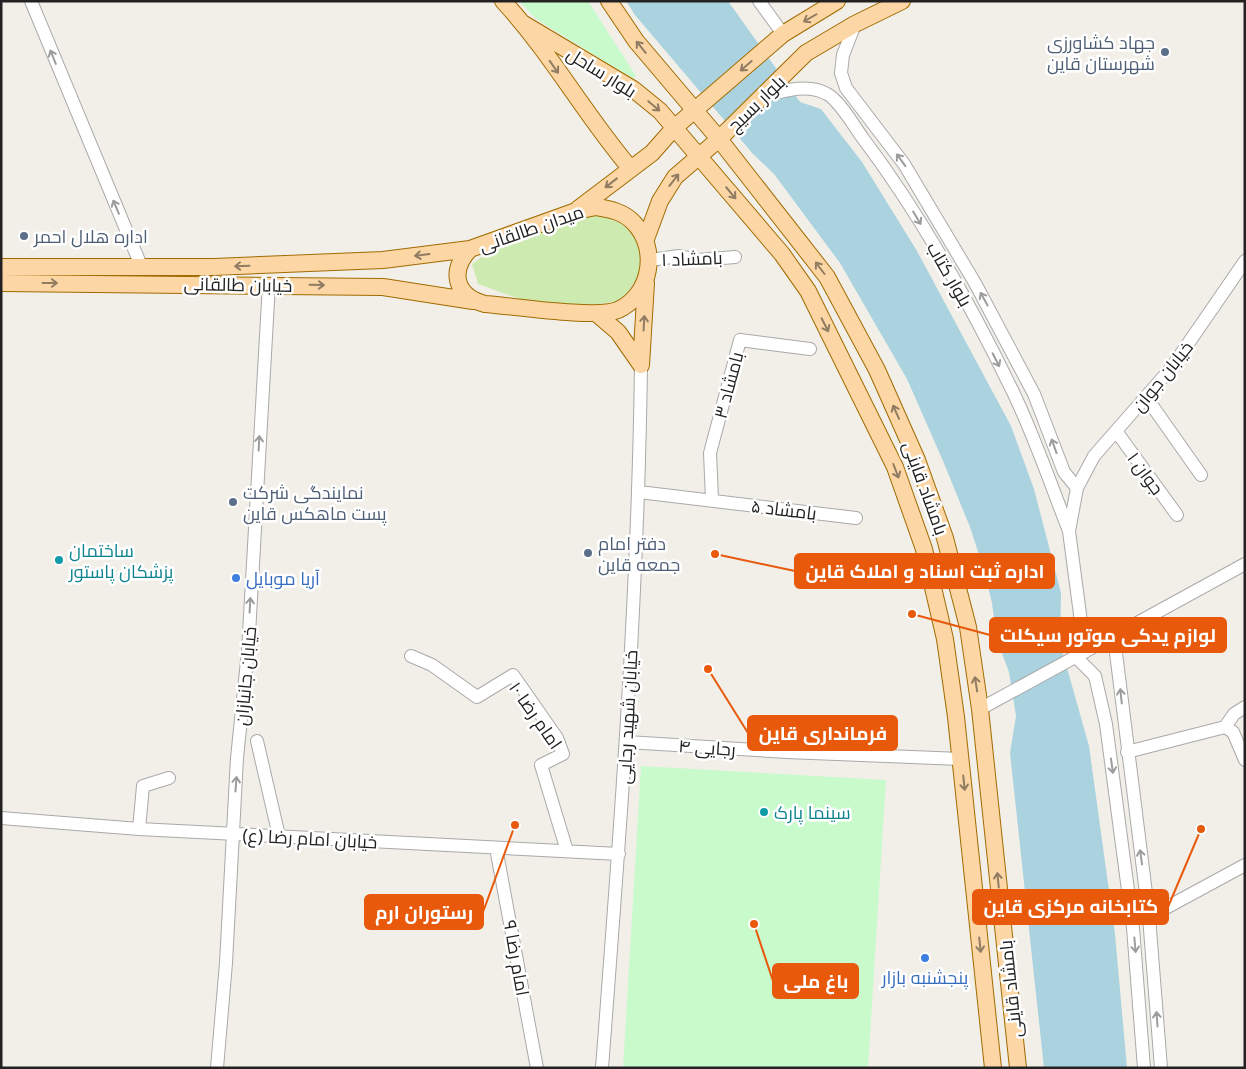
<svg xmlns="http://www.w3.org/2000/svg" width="1246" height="1069" font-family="'Open Sans',Cairo,sans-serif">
  <rect width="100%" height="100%" fill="#f2efe9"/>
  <!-- grass -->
  <path fill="#cdebb0" d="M595 214C628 222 651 240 637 277 634 285 627 293 622 301L581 306 531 303 478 284 472 264 493 249 516 242 535 232 564 222Z"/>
  <!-- park -->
  <path fill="#c8facc" d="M519 1H588L636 76 633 79 536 19Z
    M641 766 886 780 868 1068H623Z"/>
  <!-- water -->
  <path fill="#aad3df" d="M626 1H728L800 102 821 109 862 162 917 251 1011 426 1034 489 1061 593 1060 643 1089 746 1115 934 1127 1068H1044L1010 753 1016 716 1009 672 997 640 992 603 984 570 970 527 943 461 907 379 840 263 774 174 753 154 635 15Z"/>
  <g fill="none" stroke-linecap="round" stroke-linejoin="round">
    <defs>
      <path id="minor" d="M31 1 142 268
        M759 1 783 34
        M855 24 843 55 841 73 846 88 904 164 975 283 1034 394 1064 472 1077 488
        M764 96C783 91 808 83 827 94 839 100 854 126 862 137 921 215 972 307 1014 394 1035 438 1051 485 1069 531
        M650 260 679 256 698 260 735 257
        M1146 397 1201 475
        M1116 431 1177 515
        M639 492 856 518
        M712 499 710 453 740 340 810 349
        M1114 637 1149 917 1161 1068
        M1085 652 1069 531 1077 488 1094 456 1172 367 1245 261
        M411 656 432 665 477 697 513 675 557 738 563 754 541 765 567 851
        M1076 657 1095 676 1106 724 1133 928 1144 1068
        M980 709 1245 564
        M1225 727 1234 714 1245 707
        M257 741 279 836
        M627 742 787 752 961 759
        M1127 752 1225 727 1233 732 1245 760
        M1 818 139 829 619 854
        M139 829 143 786 169 778
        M496 848 537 1068
        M1149 917 1245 865
        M217 1068 226 963 237 758 248 651 269 284
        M602 1068C620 834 638 600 641 365"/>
      <path id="major" d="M503 1C551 53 585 115 630 168
        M609 1 636 41 719 139 827 277 877 370 917 460 945 538 968 627 980 709 1018 1068
        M524 24 633 89 660 111 782 254 808 291 895 467 924 549 945 639 956 717 993 1068
        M596 207C610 209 624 212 634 223 659 249 651 295 618 310 596 319 513 306 485 304 455 296 449 271 470 249L576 211Z
        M578 209 652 153 674 128 783 34 837 1
        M646 239 660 201 675 177 719 139 806 53 855 24 902 1
        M1 267H214L383 260 470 249
        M1 283 383 287 473 301
        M597 314 618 332 641 365
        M641 365 646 283"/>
    </defs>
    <!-- minor casing -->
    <use href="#minor" stroke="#a9a9a9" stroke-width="14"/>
    <!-- major casing -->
    <use href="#major" stroke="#a06b00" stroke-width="18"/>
    <!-- minor -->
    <use href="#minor" stroke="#fff" stroke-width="12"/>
    <!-- major -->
    <use href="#major" stroke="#fcd6a4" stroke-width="16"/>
  </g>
  <!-- one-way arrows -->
  <defs><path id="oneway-shaft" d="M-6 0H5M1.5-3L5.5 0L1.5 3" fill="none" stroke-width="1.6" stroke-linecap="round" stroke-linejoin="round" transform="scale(1.25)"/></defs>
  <g stroke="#8f7c63">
    <use href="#oneway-shaft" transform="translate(810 18) rotate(150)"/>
    <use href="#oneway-shaft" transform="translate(641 47) rotate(-129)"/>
    <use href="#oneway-shaft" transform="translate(746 66) rotate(139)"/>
    <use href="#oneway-shaft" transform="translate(554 67) rotate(55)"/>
    <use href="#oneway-shaft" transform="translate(654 106) rotate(40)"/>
    <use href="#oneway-shaft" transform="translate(674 180) rotate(-52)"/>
    <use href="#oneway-shaft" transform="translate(611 183) rotate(142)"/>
    <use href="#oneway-shaft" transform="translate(731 193) rotate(50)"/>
    <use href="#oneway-shaft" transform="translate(422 255) rotate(173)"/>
    <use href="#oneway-shaft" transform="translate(242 266) rotate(178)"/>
    <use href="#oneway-shaft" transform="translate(820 268) rotate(-127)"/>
    <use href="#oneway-shaft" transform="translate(50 283)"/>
    <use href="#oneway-shaft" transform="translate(317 285) rotate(1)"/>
    <use href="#oneway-shaft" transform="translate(644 323) rotate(-87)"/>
    <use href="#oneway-shaft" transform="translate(825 325) rotate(63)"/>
    <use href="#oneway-shaft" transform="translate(896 412) rotate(-114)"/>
    <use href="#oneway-shaft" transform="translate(896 471) rotate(69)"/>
    <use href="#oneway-shaft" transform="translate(976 684) rotate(-99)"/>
    <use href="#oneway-shaft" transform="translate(964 783) rotate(84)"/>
    <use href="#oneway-shaft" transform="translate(998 880) rotate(-96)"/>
    <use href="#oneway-shaft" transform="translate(980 945) rotate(84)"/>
  </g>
  <g stroke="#9c9c9c">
    <use href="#oneway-shaft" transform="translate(53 57) rotate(-112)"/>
    <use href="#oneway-shaft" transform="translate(901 160) rotate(-126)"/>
    <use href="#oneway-shaft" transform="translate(116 207) rotate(-113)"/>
    <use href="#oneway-shaft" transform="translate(917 218) rotate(59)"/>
    <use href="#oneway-shaft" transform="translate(984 299) rotate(-119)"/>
    <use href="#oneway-shaft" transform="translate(996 360) rotate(63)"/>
    <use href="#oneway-shaft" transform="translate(259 443) rotate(-87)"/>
    <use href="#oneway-shaft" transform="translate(1054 446) rotate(-110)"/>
    <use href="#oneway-shaft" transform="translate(250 605) rotate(-87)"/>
    <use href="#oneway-shaft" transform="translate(1121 696) rotate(-96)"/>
    <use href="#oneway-shaft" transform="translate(1112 766) rotate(82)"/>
    <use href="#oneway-shaft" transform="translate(236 784) rotate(-86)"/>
    <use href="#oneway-shaft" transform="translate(1141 857) rotate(-98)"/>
    <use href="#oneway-shaft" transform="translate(1135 945) rotate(85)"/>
    <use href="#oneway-shaft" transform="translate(1157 1019) rotate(-94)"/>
  </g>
  <!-- markers -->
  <g fill="#5c6f8a" stroke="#fff" stroke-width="2">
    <circle cx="1165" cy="52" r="5"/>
    <circle cx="24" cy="236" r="5"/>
    <circle cx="233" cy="502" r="5"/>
    <circle cx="588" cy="553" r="5"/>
  </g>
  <g fill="#0f9aa8" stroke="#fff" stroke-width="2">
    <circle cx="59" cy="560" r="5"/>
    <circle cx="764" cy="812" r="5"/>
  </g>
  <g fill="#3f7fe0" stroke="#fff" stroke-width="2">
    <circle cx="236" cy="578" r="5"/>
    <circle cx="925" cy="958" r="5"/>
  </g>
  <g text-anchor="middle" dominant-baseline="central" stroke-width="5" stroke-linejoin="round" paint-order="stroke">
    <!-- service labels -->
    <g font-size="18" fill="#4e5e75" stroke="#fff" text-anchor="start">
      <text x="1155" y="42" text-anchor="end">جهاد کشاورزی<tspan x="1155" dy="21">شهرستان قاین</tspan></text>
      <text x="34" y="236">اداره هلال احمر</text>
      <text x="243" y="492">نمایندگی شرکت<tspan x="243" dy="21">پست ماهکس قاین</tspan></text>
      <text x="598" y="543">دفتر امام<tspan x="598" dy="21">جمعه قاین</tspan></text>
    </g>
    <!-- street labels -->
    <g font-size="18" fill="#222" stroke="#fff">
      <text transform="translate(602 72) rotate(32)">بلوار ساحل</text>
      <text transform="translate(756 103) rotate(-44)">بلوار بسیج</text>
      <text transform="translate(531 228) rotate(-19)">میدان طالقانی</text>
      <text transform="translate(692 258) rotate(-2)">بامشاد ۱</text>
      <text transform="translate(950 274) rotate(60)">بلوار کتاب</text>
      <text transform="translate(238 284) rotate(1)">خیابان طالقانی</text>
      <text transform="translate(1162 376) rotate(-51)">خیابان جوان</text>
      <text transform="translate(728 385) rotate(-75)">بامشاد ۳</text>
      <text transform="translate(1146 473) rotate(54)">جوان ۱</text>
      <text transform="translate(926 488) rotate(70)">بامشاد قاینی</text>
      <text transform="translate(784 509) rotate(7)">بامشاد ۵</text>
      <text transform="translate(245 676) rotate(-85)">خیابان جانبازان</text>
      <text transform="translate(536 715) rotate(55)">امام رضا ۱۰</text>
      <text transform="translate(627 717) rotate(-87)">خیابان شهید رجایی</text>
      <text transform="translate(707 747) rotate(4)">رجایی ۴</text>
      <text transform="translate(310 838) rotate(3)">خیابان امام رضا (ع)</text>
      <text transform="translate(517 958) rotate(80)">امام رضا ۹</text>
      <text transform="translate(1010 989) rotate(-96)">بامشاد قاینی</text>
    </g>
    <!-- culture labels -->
    <g font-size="18" fill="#0d838f" stroke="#fff" text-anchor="start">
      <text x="69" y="550">ساختمان<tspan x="69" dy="21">پزشکان پاستور</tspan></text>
      <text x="774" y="812">سینما پارک</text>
    </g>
    <!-- shop labels -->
    <g font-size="18" fill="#366cbe" stroke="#fff" text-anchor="start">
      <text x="246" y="578">آریا موبایل</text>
      <text x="925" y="977" text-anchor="middle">پنجشنبه بازار</text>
    </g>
  </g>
  <!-- callouts -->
  <path fill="none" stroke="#e8590c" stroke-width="2" d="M715 554L795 571M912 614L990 635M708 669L748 733M1201 829L1168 907M515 825L483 912M754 924L773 981"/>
  <g fill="#e8590c" stroke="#fff" stroke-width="2">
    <circle cx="715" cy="554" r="5"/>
    <circle cx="912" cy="614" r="5"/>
    <circle cx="708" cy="669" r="5"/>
    <circle cx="1201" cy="829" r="5"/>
    <circle cx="515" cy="825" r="5"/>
    <circle cx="754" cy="924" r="5"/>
  </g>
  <g fill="#e8590c" stroke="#e8590c" stroke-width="2">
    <rect x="795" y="554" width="259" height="34" rx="5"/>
    <rect x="990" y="618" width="236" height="34" rx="5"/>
    <rect x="748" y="716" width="149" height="34" rx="5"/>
    <rect x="973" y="890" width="195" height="34" rx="5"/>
    <rect x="365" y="895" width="118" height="34" rx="5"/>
    <rect x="773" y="964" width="85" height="34" rx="5"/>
  </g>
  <g font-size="19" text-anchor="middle" font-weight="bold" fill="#fff">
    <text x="925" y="578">اداره ثبت اسناد و املاک قاین</text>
    <text x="1108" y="642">لوازم یدکی موتور سیکلت</text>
    <text x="823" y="740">فرمانداری قاین</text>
    <text x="1071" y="913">کتابخانه مرکزی قاین</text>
    <text x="424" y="919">رستوران ارم</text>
    <text x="816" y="988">باغ ملی</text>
  </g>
  <!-- border -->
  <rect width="1246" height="1069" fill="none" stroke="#222222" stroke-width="5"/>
</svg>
